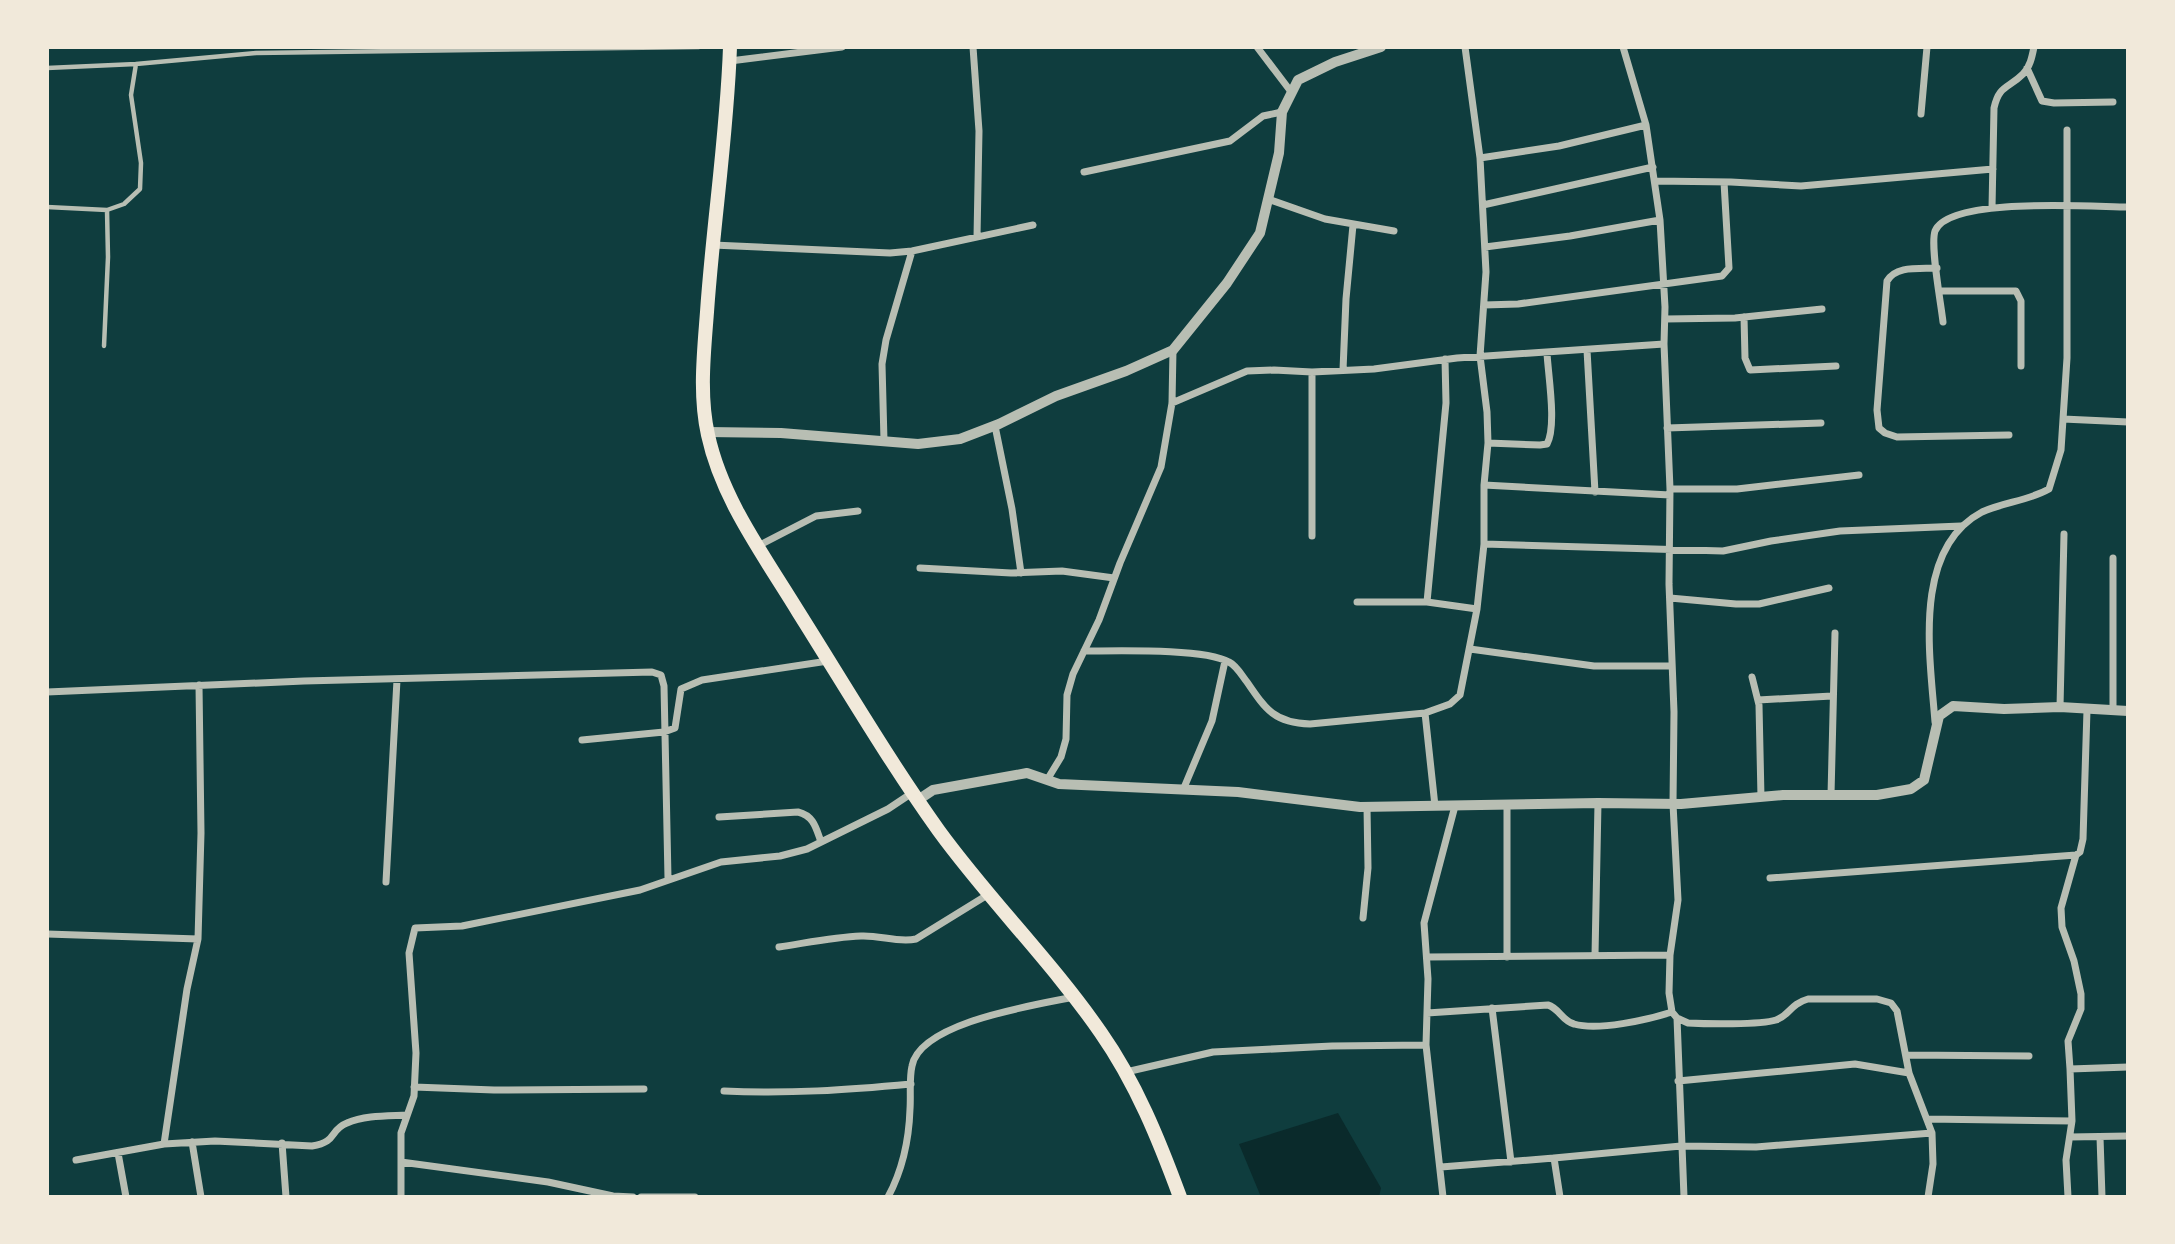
<svg xmlns="http://www.w3.org/2000/svg" width="2175" height="1244" font-family="Inter,sans-serif">
  <rect width="100%" height="100%" fill="#0f3d3e"/>
  <!-- water -->
  <path fill="#0a2a2b" d="M1338 1113 1381 1188 1379 1197H1261L1239 1144Z"/>
  <g fill="none" stroke-linecap="round" stroke-linejoin="round">
    <!-- service -->
    <path stroke="#b8beb3" stroke-width="4.5" d="M47 68 136 64
      M47 207 107 210 124 204 140 189 141 163 131 95 136 64 256 53 699 47
      M104 346 108 257 107 210"/>
    <!-- minor -->
    <path stroke="#b8beb3" stroke-width="7" d="M973 47 979 131 977 237
      M1257 47 1292 93
      M1623 47 1646 125 1660 220 1665 307 1664 344 1670 489 1669 584 1674 712 1673 804 1678 900 1670 955 1669 993 1672 1012 1677 1018 1688 1023C1706 1024 1760 1025 1776 1020 1789 1016 1790 1004 1808 999H1877L1891 1003 1897 1011 1909 1073 1932 1133 1933 1164 1928 1197
      M730 61 842 47
      M2027 68 2042 101 2054 103 2113 102
      M1921 114 1927 47
      M1480 158 1559 146 1646 125
      M1084 172 1230 141 1263 116 1282 112
      M1655 181 1731 182 1801 186 1993 169
      M1268 199 1325 219 1394 231
      M1483 205 1653 167
      M1992 208 1994 108C1999 85 2008 89 2023 74 2030 67 2032 57 2034 47
      M713 245 890 253 912 251 1033 225
      M1485 247 1570 236 1660 220
      M1937 268C1920 269 1896 265 1887 281L1877 410 1879 428 1885 433 1897 437 2009 435
      M1939 291H2016L2021 301V366
      M1484 305 1518 304 1722 276 1729 268 1724 182
      M1744 317 1745 358 1750 370 1836 366
      M1665 319 1735 318 1822 309
      M1943 322C1941 303 1930 246 1935 231 1949 196 2094 207 2128 207
      M1587 350 1595 492
      M1343 370 1346 299 1353 225
      M1172 403 1247 371 1274 370 1312 372 1374 369 1457 358 1664 344
      M2063 419 2128 422
      M995 426 1012 509 1021 573
      M1667 428 1821 423
      M884 441 882 364 886 340 912 251
      M1488 443 1540 445 1547 444C1557 426 1548 374 1547 353
      M1484 485 1670 495
      M1670 489H1737L1859 475
      M1312 536V372
      M1484 544 1723 551 1771 541 1840 531 1961 526
      M758 546 816 516 858 511
      M2113 558V711
      M920 568 1011 573 1062 571 1114 578
      M1670 598 1736 604H1759L1829 588
      M1357 602H1427L1477 609
      M1427 602 1446 403 1445 359
      M1470 649 1594 666H1672
      M1084 651C1116 651 1204 648 1229 662 1237 666 1242 676 1247 682 1266 710 1275 723 1310 724L1425 713 1435 806
      M1752 677 1759 705 1761 797
      M47 692 304 681 652 672 661 675 664 686 668 878
      M1758 700 1832 696
      M2060 707 2064 534
      M1425 713 1450 704 1460 695 1477 609 1484 544V485L1488 443 1487 412 1480 356 1486 272 1480 158 1465 47
      M1935 722C1930 656 1912 549 1982 512 2004 502 2028 501 2049 489L2061 450 2067 358V130
      M582 740 664 732 675 728 681 689 702 680 828 661
      M1047 780 1061 757 1066 739 1067 695 1073 674 1099 620 1120 563 1161 467 1172 403 1173 350
      M1183 790 1212 721 1225 661
      M1831 795 1835 633
      M719 817 798 812C814 816 816 828 821 842
      M1770 878 2076 855 2080 852 2083 839 2087 710
      M386 882 397 680
      M1363 918 1368 868 1367 807
      M47 934 198 939 187 989 164 1144
      M198 939 201 833 199 685
      M779 947C806 943 834 937 861 936 880 935 898 943 916 939L989 894
      M1595 955 1598 803
      M1427 957 1670 955
      M1507 957V806
      M1492 1008 1511 1162
      M1427 1013 1548 1005C1559 1008 1562 1021 1574 1024 1598 1031 1647 1020 1672 1012
      M1677 1018 1684 1197
      M1906 1055 2029 1056
      M2070 1069 2068 1041 2081 1009V994L2074 961 2062 927 2061 908 2076 855
      M1126 1072 1213 1052 1332 1046 1426 1045
      M1678 1081 1855 1064 1909 1073
      M414 1087 494 1090 644 1089
      M724 1091C788 1094 847 1090 911 1084
      M1927 1119 2072 1121
      M2070 1137 2128 1136
      M2100 1137 2102 1197
      M192 1142 201 1197
      M282 1143 286 1197
      M118 1153 126 1197
      M76 1160 164 1144 215 1141 312 1146C338 1142 329 1130 347 1123 365 1115 388 1116 407 1115
      M401 1162 548 1182 613 1196 633 1197
      M1441 1167 1554 1158
      M401 1197V1133L414 1096 416 1053 409 953 415 928 462 926 640 890 721 862 780 856 807 849 888 809 912 793
      M641 1197H695
      M888 1197C903 1169 909 1140 910 1109 911 1095 909 1079 912 1066 920 1022 1036 1005 1074 997
      M1443 1197 1426 1045 1428 979 1424 923 1455 806
      M1560 1197 1554 1158 1681 1146 1756 1147 1932 1133
      M2068 1197 2066 1160 2072 1121 2070 1069 2128 1067"/>
    <!-- tertiary -->
    <path stroke="#b8beb3" stroke-width="10" d="M707 432 781 433 918 444 960 439 999 424 1056 396 1126 371 1173 350 1227 283 1260 233 1279 153 1282 112 1298 80 1335 62 1381 47
      M918 800 933 790 1027 773 1059 784 1238 792 1360 807 1598 803 1681 804 1783 795H1877L1911 789 1924 780 1939 716 1953 706 2004 709 2060 707 2128 711"/>
    <!-- primary -->
    <path stroke="#f1e9da" stroke-width="14" d="M730 47C727 136 713 224 707 312 704 352 699 395 708 435 722 500 765 557 799 613 845 686 889 761 939 831 990 901 1052 962 1101 1033 1136 1083 1159 1140 1180 1197"/>
  </g>
  <!-- border -->
  <rect width="2175" height="1244" fill="none" stroke="#f1e9da" stroke-width="98"/>
</svg>
